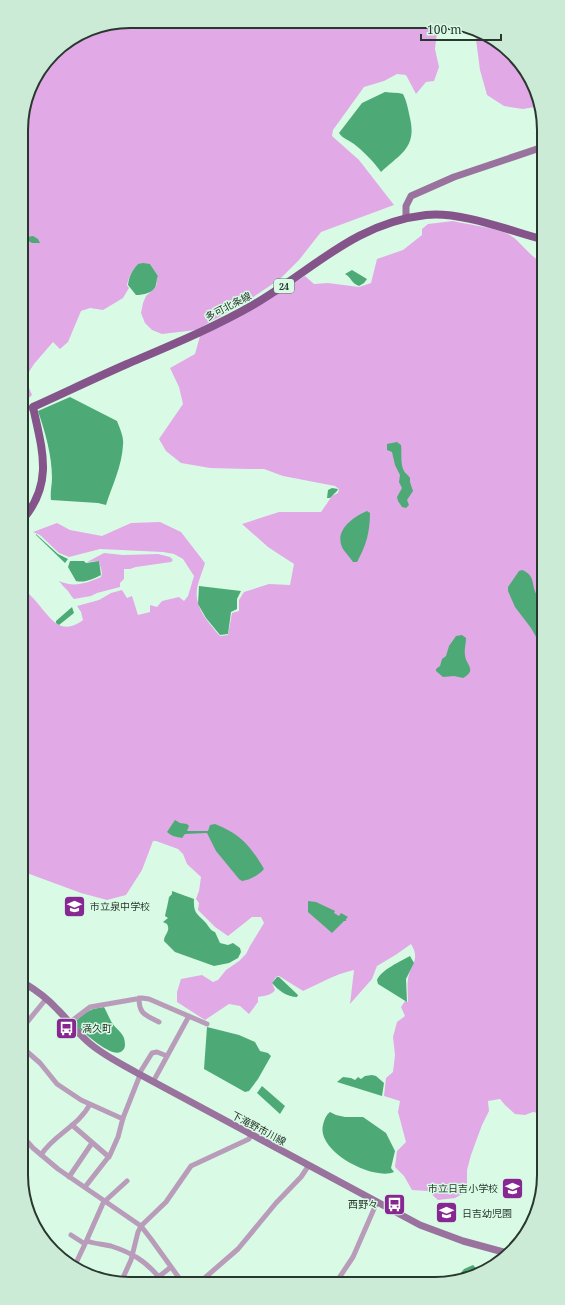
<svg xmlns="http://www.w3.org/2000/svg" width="565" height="1305" font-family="'Noto Serif','Noto Sans JP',serif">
  <rect width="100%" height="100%" fill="#d9fbe5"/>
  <!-- green -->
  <path fill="#e2a9e7" d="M130 21 438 23 435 49 439 67 434 81 426 82 416 94 406 75 397 74 384 81 364 87 333 130 332 136 359 160 394 205 321 232 299 260 280 279 249 300 196 330 162 334 152 330 145 323 141 313 143 303 146 296 154 289 157 284 156 279 158 276 150 264H138C132 270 129 277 127 285L129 288 123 298 103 310 90 308 81 311 68 342 60 349 53 342 34 364 25 378 32 395 22 404V266C28 261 29 254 29 247L22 244 21 122 32 82 58 48 88 29Z
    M475 32 507 48 540 102V106L523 109 504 106 487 95 480 70Z
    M453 221C470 225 492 227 508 234 520 240 528 255 541 262L544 1114 533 1112 525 1115 515 1114 505 1105 500 1099 488 1101 489 1111 482 1125 471 1155 467 1170V1184L464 1193 455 1198 438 1200 428 1191 412 1190 404 1176 395 1167 397 1151 406 1142 398 1112 400 1101 384 1096 386 1078 393 1072 395 1055 393 1037 397 1022 405 1016 401 1007 405 1001 408 1002C408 994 407 987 408 979 410 965 421 960 411 944L397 954 377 966 372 979 350 1004 354 970C336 974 320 983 303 991L279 976 276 977 272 983 275 990C272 995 264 996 258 997V1002L249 1014 240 1006 229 1004 205 1020 177 1002V992L181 979 202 975 213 982 218 980 226 970 239 961 246 954 250 946 264 923 261 917H252L228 936 215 927 198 910 199 903 196 899 199 891 201 877 187 864 183 854 178 849 156 841H153L142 870 126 895 107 900 81 893 24 872 23 588C26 591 29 594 32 597 48 613 58 639 83 620L81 612 77 606 99 600 111 593 122 590 127 598 132 596 138 615 150 612V605L157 607 162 601 179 597 184 601 188 596 194 576 183 559 174 554 163 552 100 549 69 557 59 553 40 535 33 532 57 523 70 530 102 536 131 523 160 522 181 532 205 563C203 570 200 577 198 584 192 605 207 621 220 636L228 635 232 613 239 611V600L244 592 269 584 290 585 294 564 268 547 242 524 279 512H321L332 496 338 493 339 489 335 486 283 476 264 469H247L210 468 181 463 166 451 159 439 183 404 179 387 170 368 195 354 200 336 278 293 305 276 314 284 328 283 359 287 371 283 377 259 403 250 422 235V229L428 224Z
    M104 553 123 555 158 554 170 557 173 560 171 562 136 567 130 569H124V579L120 583V587L97 593 91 596 74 599C71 596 70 594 68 591 65 588 62 585 59 581 74 588 87 583 101 577L102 573 99 561 87 562Z"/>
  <!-- water -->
  <path fill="#4daa76" d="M385 92C391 93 397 92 403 94 407 102 408 109 410 118 417 148 400 154 381 172 374 162 364 152 354 144 349 140 343 139 339 133L362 103Z
    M33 236 38 239 40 243H32L25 239 27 237Z
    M143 263 150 264 158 276C156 279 157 282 156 285 154 293 143 295 136 295L128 285C129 277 132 270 138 264Z
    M352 270 367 279 364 283 359 286C351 283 352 278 345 274Z
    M70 397 117 421C120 429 124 437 123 445 122 466 112 486 106 505L98 503 51 500C50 492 52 485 52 478 52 455 45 432 38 411Z
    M397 442 401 445C402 452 400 464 404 471 405 473 409 476 410 478V482L413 491 407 500 409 505 406 508 402 507 398 501 397 497 402 488 399 482 400 475 395 465 392 452 387 450V444Z
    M332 488 338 489 337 491 330 498H327L328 490Z
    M367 511 370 513C370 532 366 546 357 562H353C350 558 346 553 343 549 333 531 353 517 367 511Z
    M36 534 58 554 68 559 65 563 36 535Z
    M70 561H84L86 563 99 561 101 575C93 579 85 583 76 581L68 567Z
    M522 570C536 575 531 586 537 595 538 597 540 599 542 600V647L531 628 515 607 508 591V587L519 571Z
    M199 586 241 591 237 599V609L231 612 228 634 220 635 206 618 198 604Z
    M72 607 74 613 59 625 56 623V621Z
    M462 635 466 638C466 644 464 650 465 655 465 664 478 670 463 678L454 676 443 677 436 671V669L440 666 442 659 446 656 449 646 456 636Z
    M175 820 180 823 187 824 189 826 187 831H208L210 825 215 824C240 834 250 845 264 869 259 875 250 880 242 881L239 879 216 851 207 833 185 834 182 838C177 837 171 836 167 832Z
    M172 891 194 899C193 914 198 914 206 923 209 927 211 931 215 932L220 943 228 945 233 943 240 948 241 952 238 958 229 963 214 966 175 952 164 941C164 934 171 932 167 924L163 922 168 918 165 916C166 910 168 904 169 897L172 894Z
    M308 901 316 902 333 910 335 911 334 913 339 916 341 913 348 917 346 919V921H344L332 933 308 912Z
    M410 956 414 963 406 979 407 1002 378 984 377 980C381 970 401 961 410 956Z
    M277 977H279L298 995 297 997C287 997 278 990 272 983Z
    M104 1007C107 1012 109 1018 112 1023 116 1029 122 1032 124 1038 125 1042 126 1047 123 1050 114 1062 81 1030 74 1023 85 1012 89 1009 104 1007Z
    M207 1027 239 1035 255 1042 260 1051 268 1053 271 1056 258 1079 249 1091 245 1092 204 1069Z
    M372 1075 376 1076 384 1083 382 1096 337 1082 343 1077 351 1078 355 1080 358 1077 361 1079 365 1076Z
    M262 1086 285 1106 280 1114 257 1093Z
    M330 1112 336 1115 345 1117H363L386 1133 395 1151 391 1168 394 1172C373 1181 316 1151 323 1125 324 1120 326 1115 330 1112Z
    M473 1265 479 1271 463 1280H455L464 1269Z"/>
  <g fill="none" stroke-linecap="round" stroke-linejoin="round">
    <!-- street -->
    <path stroke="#b89cba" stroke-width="5" d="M22 411 33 407
      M139 998C139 1015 146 1015 159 1022
      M69 1023 90 1007 142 998 149 999 207 1024
      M24 1026 46 999
      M24 1049 40 1063 57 1084 81 1100 123 1119
      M139 1074 152 1053 157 1052 167 1056
      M153 1082 189 1016
      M72 1125 109 1157
      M24 1138 33 1148 58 1169 141 1226 151 1239 182 1282
      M41 1155C53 1135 79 1126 90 1104
      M69 1177 92 1143
      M85 1187 110 1155 118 1137 123 1118 140 1075
      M104 1202 127 1181
      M71 1235 85 1244
      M87 1241C95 1244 103 1244 111 1246 132 1253 144 1260 158 1276
      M75 1265 85 1244 104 1201
      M337 1281 353 1257 377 1202
      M121 1282 131 1260 138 1232 141 1226 166 1202 191 1166 249 1139 251 1134
      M152 1282 171 1267
      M200 1282 238 1249 276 1203 301 1177 309 1165"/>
    <!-- secondary -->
    <path stroke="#9a729e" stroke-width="7" d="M406 218V206L411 196 454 177 540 148
      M24 983C36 990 48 999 58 1010 68 1020 76 1031 87 1041 102 1055 122 1064 139 1074L420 1225 463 1241 507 1253"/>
    <!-- primary -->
    <path stroke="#85548a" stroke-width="8" d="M23 519C54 483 42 449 33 407 64 393 95 378 127 364 169 346 213 328 253 305 312 271 354 223 426 215 459 211 508 230 541 239"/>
  </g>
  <!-- icons -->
  <defs>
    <symbol id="school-square" viewBox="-11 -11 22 22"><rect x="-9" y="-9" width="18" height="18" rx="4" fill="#872892" stroke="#d9fbe5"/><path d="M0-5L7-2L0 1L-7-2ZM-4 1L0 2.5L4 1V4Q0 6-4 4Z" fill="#fff"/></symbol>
    <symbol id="bus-square" viewBox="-11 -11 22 22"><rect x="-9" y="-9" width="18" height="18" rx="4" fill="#872892" stroke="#d9fbe5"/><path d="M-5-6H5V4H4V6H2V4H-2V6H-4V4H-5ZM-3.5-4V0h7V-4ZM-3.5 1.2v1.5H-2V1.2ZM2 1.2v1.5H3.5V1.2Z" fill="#fff"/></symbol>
  </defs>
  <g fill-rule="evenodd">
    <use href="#school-square" x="62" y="894" width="25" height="25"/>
    <use href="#bus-square" x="54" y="1016" width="25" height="25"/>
    <use href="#school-square" x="500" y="1176" width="25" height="25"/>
    <use href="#bus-square" x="382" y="1192" width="25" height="25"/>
    <use href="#school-square" x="434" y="1200" width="25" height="25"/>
  </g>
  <g text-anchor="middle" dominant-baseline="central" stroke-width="3" stroke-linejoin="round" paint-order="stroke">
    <!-- shield labels -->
    <rect fill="#d9fbe5" stroke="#5e7265" stroke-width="1" x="274" y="279" width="20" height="14" rx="3"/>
    <g font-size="9" font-weight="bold" fill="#29372e">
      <text x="284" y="286">24</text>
    </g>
    <!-- street labels -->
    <g font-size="10" fill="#29372e" stroke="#d9fbe5">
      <text transform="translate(228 306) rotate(-27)">多可北条線</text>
      <text transform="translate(259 1128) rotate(28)">下滝野市川線</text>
    </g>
    <!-- poi labels -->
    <g font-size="10" fill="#29372e" stroke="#d9fbe5" text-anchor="start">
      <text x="90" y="906">市立泉中学校</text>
      <text x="82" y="1028">満久町</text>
      <text x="498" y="1188" text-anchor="end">市立日吉小学校</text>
      <text x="378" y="1204" text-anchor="end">西野々</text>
      <text x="462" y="1213">日吉幼児園</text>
    </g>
  </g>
  <!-- crop -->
  <path d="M0 0H565V1305H0ZM130 28H435A102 102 0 0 1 537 130V1175A102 102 0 0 1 435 1277H130A102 102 0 0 1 28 1175V130A102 102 0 0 1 130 28Z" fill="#cbebd6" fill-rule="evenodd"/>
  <path fill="none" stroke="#29372e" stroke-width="2" d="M130 28H435A102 102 0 0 1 537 130V1175A102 102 0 0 1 435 1277H130A102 102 0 0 1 28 1175V130A102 102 0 0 1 130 28Z"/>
  <!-- scale -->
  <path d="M421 34v6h80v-6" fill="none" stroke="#29372e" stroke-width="2"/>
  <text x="427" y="34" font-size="12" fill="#29372e" stroke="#d9fbe5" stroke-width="3" paint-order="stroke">100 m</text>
</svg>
